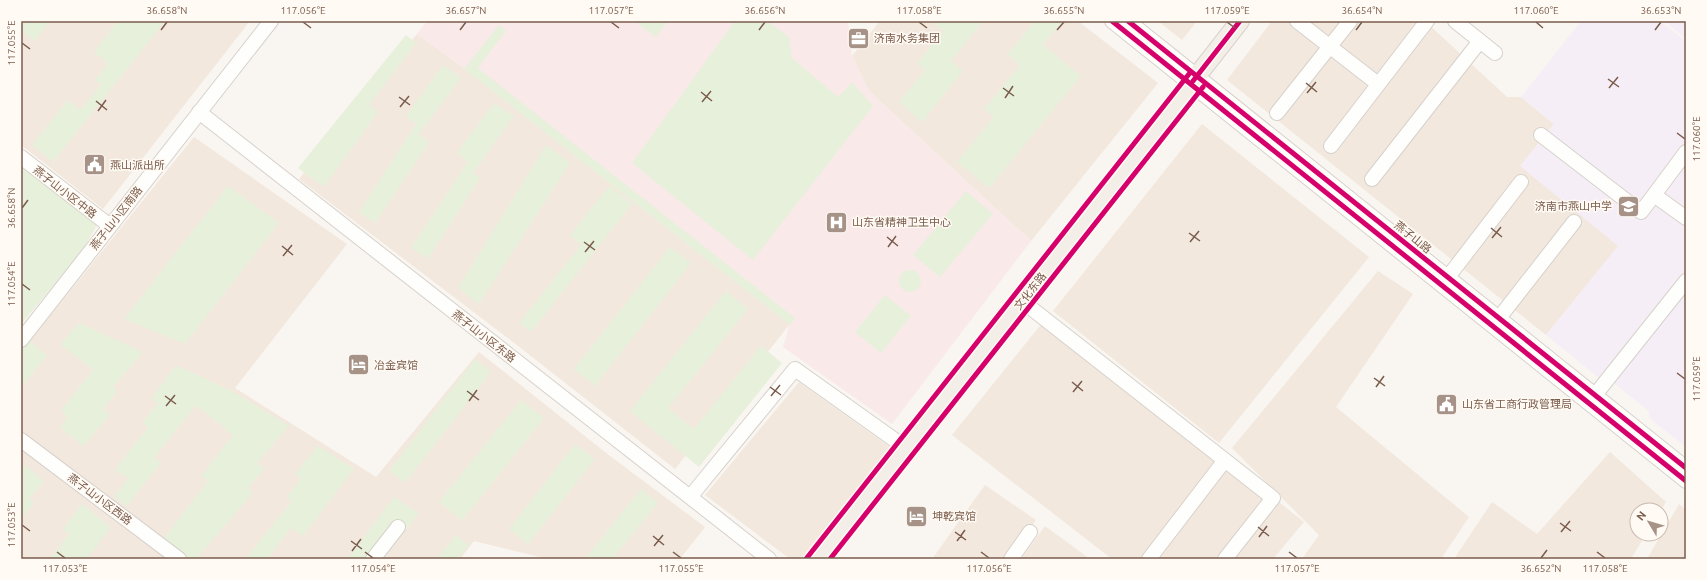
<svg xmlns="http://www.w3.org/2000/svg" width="1707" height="580" font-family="Ubuntu,'Noto Sans SC',sans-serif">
  <rect width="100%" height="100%" fill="#f9f5f0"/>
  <!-- residential -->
  <path fill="#f2e8de" d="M21 21H250L103 209 21 145Z
    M880 21H1078L1158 83 1031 241 869 91 852 56Z
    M1158 21H1197L1182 40Z
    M1272 21H1425L1507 97H1521L1554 124 1521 166 1619 246 1546 335 1227 80Z
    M417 34 564 141 790 324 675 469 522 349 299 179Z
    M1202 124 1369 257 1219 443 1053 311Z
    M194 137 347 244 235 388 376 477 479 352 610 456 705 527 680 559H548L474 541 460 559H21V352Z
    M1378 271 1413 294 1336 407 1469 517 1441 559H1302L1319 535 1232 448Z
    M1047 317 1304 522 1273 559H1112L952 435Z
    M799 382 890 447 802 559H790L705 495Z
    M1610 452 1666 502 1661 510H1637V534H1646L1631 559H1454L1492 502 1537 534Z
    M985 485 1036 520 1008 559H932Z
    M1679 504 1686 510V559H1647Z
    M1045 526 1090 559H1021Z"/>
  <!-- education -->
  <path fill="#f6eef6" d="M1581 21H1660L1686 41V447L1649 418V411L1606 377 1600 379 1546 335 1618 246 1520 166 1554 124 1521 97Z
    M1664 21H1686V39Z"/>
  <!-- medical -->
  <path fill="#fae9e9" d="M427 21H848L852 56 869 91 1031 241 892 424 783 347 790 323 564 141 417 34Z"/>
  <!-- green -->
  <path fill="#e7f0db" d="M21 21H50L35 41 21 30Z
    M118 21H165L53 162 32 145 68 100 80 110 101 85 95 80 108 64 94 52Z
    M634 21H668L656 37Z
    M735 21H768L789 37 792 58 838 97 852 82 873 106 753 260 632 163Z
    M936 21H983L951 61 963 71 922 122 899 102 925 70 917 63 943 31 934 23Z
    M1035 21H1062L1043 45 1081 76 989 188 957 162 994 117 984 109 1020 65 1008 54Z
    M499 25 506 31 478 68 795 318 790 325 464 69Z
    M406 35 416 43 369 105 378 112 324 187 298 168Z
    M443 65 461 78 419 134 429 143 375 223 359 212 416 124 406 116Z
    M494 103 514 116 473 173 480 178 428 259 411 248 468 162 457 153Z
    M546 145 570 163 479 304 458 288Z
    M21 166 97 225 82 251 22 323Z
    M228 186 279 223 185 344 124 319Z
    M609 186 632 204 531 332 519 323 581 245 570 235Z
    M966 191 993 214 940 277 913 255Z
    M670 247 691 263 595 386 574 369Z
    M899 281a11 11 0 1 1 22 0a11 11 0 1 1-22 0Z
    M726 291 748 309 668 408 694 429 761 346 782 363 699 467 630 411Z
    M885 295 911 316 881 353 855 332Z
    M79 323 143 352 113 387 117 392 103 409 110 415 83 446 60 427 68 417 61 411 93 370 60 344Z
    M28 339 47 355 21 388V347Z
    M475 359 491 372 405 483 389 471Z
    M176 365 232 391 289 426 257 463 264 469 248 488 253 493 196 559H191L164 538 208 481 201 476 233 435 196 405 154 458 161 463 127 506 114 497 128 478 115 470 148 427 143 422 158 403 151 399Z
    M521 400 544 418 462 521 439 502Z
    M575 444 595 459 528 544 509 529Z
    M318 446 354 469 303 536 291 528 267 559H245L292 501 287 497 301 479 295 474Z
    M25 465 44 481 29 499 34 503 21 519V469Z
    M641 489 658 503 612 559H585Z
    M394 497 419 513 384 559H347Z
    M82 504 111 527 87 559H50L69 534 63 529Z
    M456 535 469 545 458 559H437Z"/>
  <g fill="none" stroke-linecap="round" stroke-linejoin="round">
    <defs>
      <path id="minor" d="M1112 21 1686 481
        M1128 21 1686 468
        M1297 21 1378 84
        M1455 21 1495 53
        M199 112 769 559
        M1277 113 1350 21
        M1541 135 1641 212 1654 195
        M1331 146 1427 21
        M1686 152 1654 195 1686 218
        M21 157 110 226
        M1372 179 1480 41
        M1448 277 1521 182
        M1022 301 1273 498 1225 559
        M1499 318 1574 222
        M21 340 271 21
        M1595 395 1686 281
        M21 440 179 559
        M690 497 795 369 906 448
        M373 559 398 527
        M1011 559 1030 532
        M1149 559 1225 460"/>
      <path id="major" d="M818 559 1240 21"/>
    </defs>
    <!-- minor casing -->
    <use href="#minor" stroke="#d7d1cb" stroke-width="16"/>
    <!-- major casing -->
    <use href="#major" stroke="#dad1cc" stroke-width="20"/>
    <!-- minor -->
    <use href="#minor" stroke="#fefefd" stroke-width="14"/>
    <!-- major -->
    <use href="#major" stroke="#f3eee8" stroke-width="18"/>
    <defs>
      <path id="cycleway" d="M1112 21 1686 481
        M1128 21 1686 468
        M1193 81 1240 21
        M806 559 1189 74
        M830 559 1203 87"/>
    </defs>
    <!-- cycleway casing -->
    <use href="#cycleway" stroke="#fffaf3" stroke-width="8"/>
    <!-- cycleway -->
    <use href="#cycleway" stroke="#d6006c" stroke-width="5"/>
  </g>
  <!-- ticks -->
  <path fill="none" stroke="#7a5c4d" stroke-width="1.5" d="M303 22 311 28M611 22 619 28M919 22 927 28M1227 22 1235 28M1536 22 1543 28M161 30 167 22M460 30 466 22M759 30 765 22M1057 30 1064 22M1356 30 1362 22M1655 30 1661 22M22 43 30 49M1608 79 1619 87M1306 83 1317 92M1003 88 1014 96M1609 88 1618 77M701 92 712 101M1307 93 1316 82M399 97 410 105M1005 98 1013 86M96 101 107 110M702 102 711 91M400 107 409 96M98 111 106 100M1677 133 1685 139M22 208 28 200M1491 228 1502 237M1189 233 1200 241M887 237 898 246M1492 238 1501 227M584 242 595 250M1190 242 1199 231M282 246 293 255M888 247 896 236M585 252 594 241M283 256 292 245M22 284 30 290M1677 373 1685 379M1374 378 1385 386M1072 382 1083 391M770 387 781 395M1376 387 1384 376M467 391 479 400M1073 392 1082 381M165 396 176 404M771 396 780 385M469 401 477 390M166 406 175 395M1560 523 1571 531M22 525 30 531M1258 527 1269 536M955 532 966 540M1561 532 1570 521M653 536 664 545M1259 537 1267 526M351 541 362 549M957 541 965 530M654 546 663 535M352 551 361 539M57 552 65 558M365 552 373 558M673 552 681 558M981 552 989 558M1289 552 1297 558M1597 552 1605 558M1541 558 1547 550"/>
  <!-- icons -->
  <defs>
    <symbol id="office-square" viewBox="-11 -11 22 22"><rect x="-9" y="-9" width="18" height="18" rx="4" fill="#a69286" stroke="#fffaf3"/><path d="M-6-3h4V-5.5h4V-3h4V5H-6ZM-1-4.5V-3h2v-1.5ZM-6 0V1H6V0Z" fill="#fff"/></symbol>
    <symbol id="civic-square" viewBox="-11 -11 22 22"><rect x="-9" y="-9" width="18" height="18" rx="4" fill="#a69286" stroke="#fffaf3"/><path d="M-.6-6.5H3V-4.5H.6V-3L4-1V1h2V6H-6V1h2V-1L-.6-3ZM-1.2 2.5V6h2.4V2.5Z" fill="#fff"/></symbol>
    <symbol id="school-square" viewBox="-11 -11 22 22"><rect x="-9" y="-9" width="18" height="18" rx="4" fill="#a69286" stroke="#fffaf3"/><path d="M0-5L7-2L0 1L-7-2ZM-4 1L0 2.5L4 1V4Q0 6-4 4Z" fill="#fff"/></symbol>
    <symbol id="hospital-square" viewBox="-11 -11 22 22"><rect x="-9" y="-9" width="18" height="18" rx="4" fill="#a69286" stroke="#fffaf3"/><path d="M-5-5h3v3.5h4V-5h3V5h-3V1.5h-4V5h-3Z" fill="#fff"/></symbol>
    <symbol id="hotel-square" viewBox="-11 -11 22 22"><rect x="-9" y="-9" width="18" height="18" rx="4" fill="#a69286" stroke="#fffaf3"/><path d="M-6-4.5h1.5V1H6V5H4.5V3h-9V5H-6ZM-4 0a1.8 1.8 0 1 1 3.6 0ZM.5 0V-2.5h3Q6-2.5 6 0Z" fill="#fff"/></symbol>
  </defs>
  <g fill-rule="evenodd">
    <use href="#office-square" x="846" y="26" width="25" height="25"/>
    <use href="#civic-square" x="82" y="152" width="25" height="25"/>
    <use href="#school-square" x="1616" y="194" width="25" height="25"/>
    <use href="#hospital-square" x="824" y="210" width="25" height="25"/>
    <use href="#hotel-square" x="346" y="352" width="25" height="25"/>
    <use href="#civic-square" x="1434" y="392" width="25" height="25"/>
    <use href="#hotel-square" x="904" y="504" width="25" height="25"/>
  </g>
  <g text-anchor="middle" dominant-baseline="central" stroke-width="3" stroke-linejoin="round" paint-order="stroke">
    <!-- poi labels -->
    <g font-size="11" fill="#7a5c4d" stroke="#fffaf3" text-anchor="start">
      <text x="874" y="38">济南水务集团</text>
      <text x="110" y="165">燕山派出所</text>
      <text x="1612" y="206" text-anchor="end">济南市燕山中学</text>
      <text x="852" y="222">山东省精神卫生中心</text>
      <text x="374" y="365">冶金宾馆</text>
      <text x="1462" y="404">山东省工商行政管理局</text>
      <text x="932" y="516">坤乾宾馆</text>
    </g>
    <!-- street labels -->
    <g font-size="11" fill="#7a5c4d" stroke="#fffaf3">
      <text transform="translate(65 192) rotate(38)">燕子山小区中路</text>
      <text transform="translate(116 218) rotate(-52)">燕子山小区南路</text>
      <text transform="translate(1413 237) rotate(39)">燕子山路</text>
      <text transform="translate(1030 291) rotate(-52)">文化东路</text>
      <text transform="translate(484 336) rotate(38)">燕子山小区东路</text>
      <text transform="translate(100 499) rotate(37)">燕子山小区西路</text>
    </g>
  </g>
  <!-- border -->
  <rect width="1707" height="580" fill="none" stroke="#fffaf3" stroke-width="44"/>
  <!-- north arrow -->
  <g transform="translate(1649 522) rotate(308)"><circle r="19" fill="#fffaf3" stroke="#cabbb1"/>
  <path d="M0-3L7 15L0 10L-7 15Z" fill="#a69286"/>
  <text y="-6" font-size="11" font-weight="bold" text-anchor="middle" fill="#7a5c4d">N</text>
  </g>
  <rect x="22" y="22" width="1663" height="536" fill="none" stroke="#7a5c4d" stroke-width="1.5"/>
  <g font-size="10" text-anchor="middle" fill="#7a5c4d">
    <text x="167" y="14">36.658°N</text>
    <text x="303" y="14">117.056°E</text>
    <text x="466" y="14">36.657°N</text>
    <text x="611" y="14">117.057°E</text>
    <text x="765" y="14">36.656°N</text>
    <text x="919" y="14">117.058°E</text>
    <text x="1064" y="14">36.655°N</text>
    <text x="1227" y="14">117.059°E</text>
    <text x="1362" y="14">36.654°N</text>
    <text x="1536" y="14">117.060°E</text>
    <text x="1661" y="14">36.653°N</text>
    <text transform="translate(11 43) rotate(-90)" y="4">117.055°E</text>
    <text transform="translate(1696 139) rotate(-90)" y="4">117.060°E</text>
    <text transform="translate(11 208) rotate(-90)" y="4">36.658°N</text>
    <text transform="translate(11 284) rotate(-90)" y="4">117.054°E</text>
    <text transform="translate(1696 379) rotate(-90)" y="4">117.059°E</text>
    <text transform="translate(11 525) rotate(-90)" y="4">117.053°E</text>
    <text x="65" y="572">117.053°E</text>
    <text x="373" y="572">117.054°E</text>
    <text x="681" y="572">117.055°E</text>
    <text x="989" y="572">117.056°E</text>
    <text x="1297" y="572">117.057°E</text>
    <text x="1541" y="572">36.652°N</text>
    <text x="1605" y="572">117.058°E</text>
  </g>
</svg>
